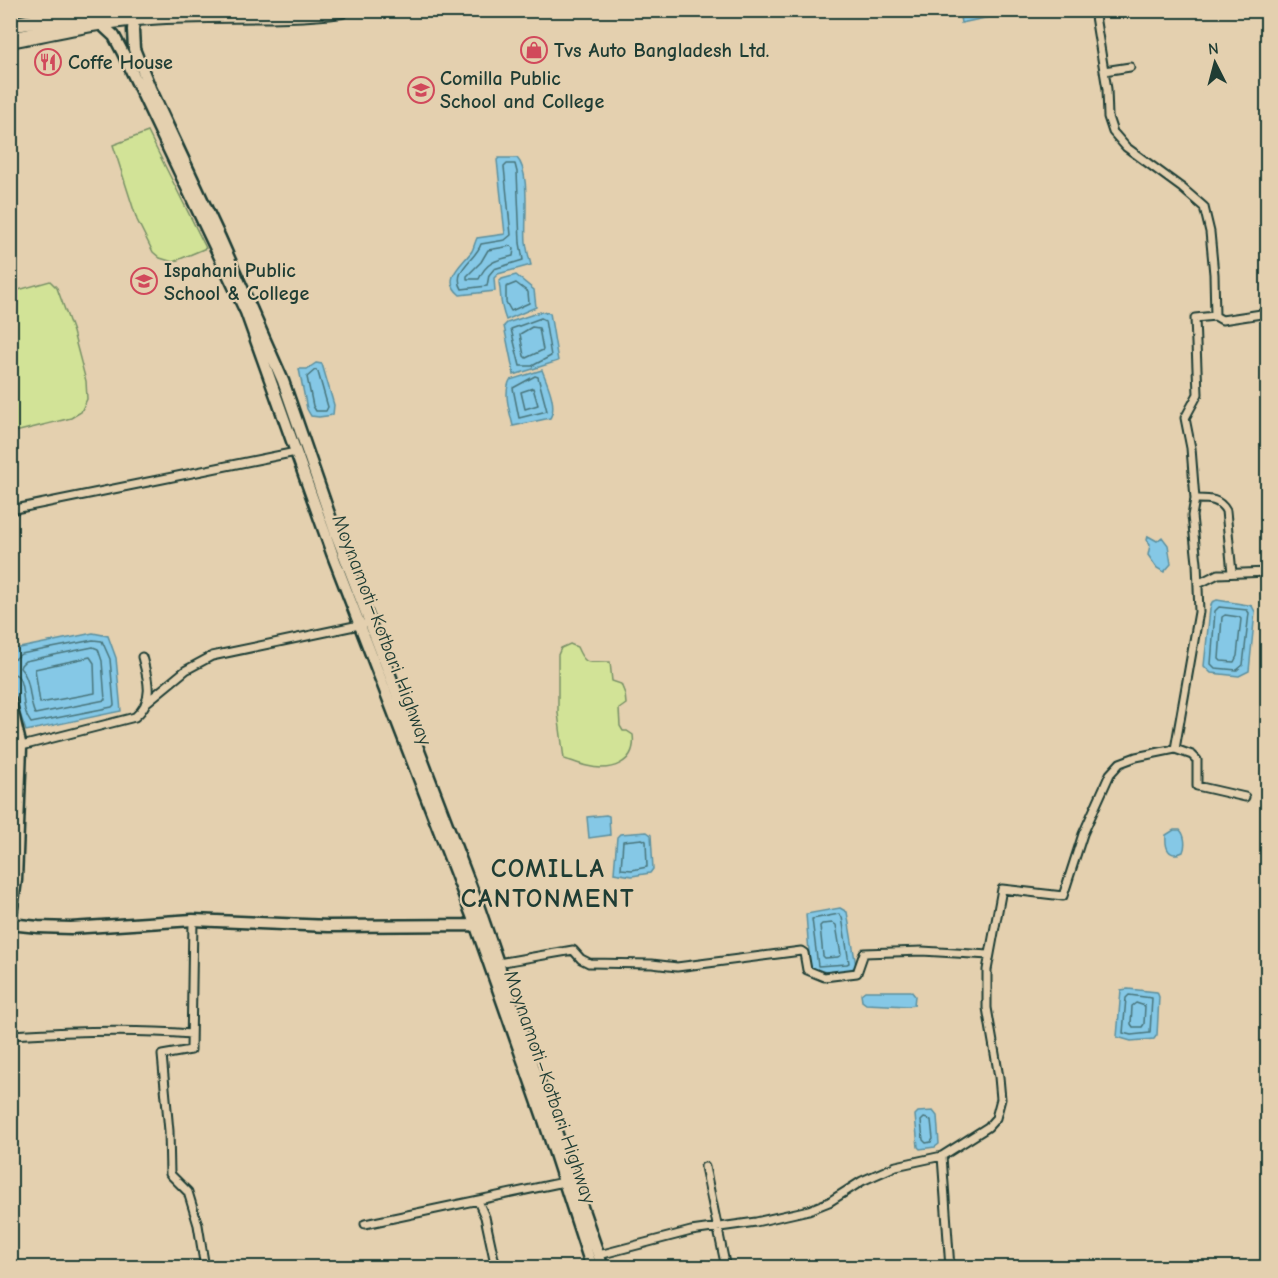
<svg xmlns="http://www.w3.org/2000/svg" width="1278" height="1278" font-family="'Comic Neue',sans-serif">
  <rect width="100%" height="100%" fill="#e4d0af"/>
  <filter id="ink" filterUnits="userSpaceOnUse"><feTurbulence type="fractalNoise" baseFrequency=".0167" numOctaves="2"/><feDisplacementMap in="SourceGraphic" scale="12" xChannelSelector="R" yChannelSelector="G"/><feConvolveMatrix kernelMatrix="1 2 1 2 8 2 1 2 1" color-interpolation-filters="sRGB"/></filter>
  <g filter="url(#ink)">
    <!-- green -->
    <path fill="#d2e397" stroke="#789066" stroke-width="1.5" d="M148 132 206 248 173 262 160 258 153 252 137 220 113 145Z
      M50 281 57 288 73 332 86 381 87 399 81 412 71 418 11 433V292Z
      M570 644 577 647C586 668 589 661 610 662L612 681 621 684 625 694 626 704 619 709 620 726 623 731H627L633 735C637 764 610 772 587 766 579 764 572 761 564 759L558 713V655L561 648Z"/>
    <!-- water -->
    <path fill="#85c8e6" stroke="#5c909f" stroke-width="1.5" d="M1018 11 961 23 959 11 1018 10Z
      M499 158H517C531 172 524 222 526 242 527 250 529 258 531 265L498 274 494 278 495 291 460 295C440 279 463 264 472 251 474 247 475 242 477 238L505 234 497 160Z
      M516 275 534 290 536 307 506 320C499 302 502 299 499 282L502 279Z
      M540 312 550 313 558 361 514 375 504 326 507 323Z
      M316 363 322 364 334 405 333 415 319 417 311 416 307 409 299 369H307Z
      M542 370C547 383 558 406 550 418L513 426C510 412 503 394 510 380Z
      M1148 536 1157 541 1162 537 1168 545 1171 564 1164 572 1157 568 1148 555 1150 545 1147 540Z
      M1217 600 1248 605 1252 606 1255 612 1249 671 1239 676 1211 673 1204 666 1210 609 1212 602Z
      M93 633 108 636 116 658 121 711 26 731C18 709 5 671 15 649Z
      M606 815 609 816 610 835 589 838 587 817Z
      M1174 830H1180C1185 835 1186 845 1183 852 1168 859 1165 847 1166 835Z
      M647 832 651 835 653 869 650 873 632 876 614 873 617 837 620 834Z
      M840 908 847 912 856 966C847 974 822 973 811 969L810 965 806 914Z
      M1128 989 1157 992 1159 997 1157 1035 1154 1039 1131 1041 1117 1037 1121 990Z
      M865 991H911L915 996 914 1005 908 1006 866 1004 862 1001 861 994Z
      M933 1111 937 1116 939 1144 935 1147 920 1149 918 1147 915 1115 918 1112Z"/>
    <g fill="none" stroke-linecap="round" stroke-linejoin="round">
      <!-- shore -->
      <path stroke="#48757b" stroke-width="1.5" d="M507 164H515L517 172 520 243 523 260 494 269 489 275 487 286 462 289C451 270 476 260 481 244L505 240 511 235 504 167Z
        M511 246 514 249 513 256C496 260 486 262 479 279H467V276L481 262 488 250Z
        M516 283 528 292 529 303 511 311 506 302V287Z
        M541 318 545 320 551 356 532 366H520L511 329Z
        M532 327 539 328 543 350 526 358 524 356 520 334Z
        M315 370 318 372 328 407 326 411H316L313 406 307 377Z
        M535 376 538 377 547 411 519 418 513 388Z
        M533 388 538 405 525 409 521 392Z
        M1219 607 1247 610 1249 613 1243 665 1237 670 1215 668 1211 664 1215 611Z
        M1225 615 1239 617 1241 619 1237 656 1234 662 1221 661 1219 659 1222 617Z
        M93 647 98 649 102 661 105 700 35 714C28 700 32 680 20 668L21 665 25 661Z
        M90 657 94 663 95 693 40 703 35 669Z
        M10 660 15 659 21 654 93 640 102 641 110 659 114 705 112 707 31 723C20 708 26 692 19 678 17 674 15 674 10 674
        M642 839 646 841 647 867 632 870 621 869 623 841Z
        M839 914 842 917 849 963 847 964 818 966 812 919Z
        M833 923 836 925 841 955 838 957 825 958 823 956 820 926 822 924Z
        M1129 995 1152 998 1150 1033 1131 1035 1123 1033 1126 998Z
        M1136 1003 1145 1006 1144 1024 1142 1027H1133L1131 1024 1132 1006Z
        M924 1118 931 1120 933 1139 931 1142 926 1143 923 1140 921 1121Z"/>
      <defs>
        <path id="street" d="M1094 10 1107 89 1108 117 1113 132 1126 147 1182 188 1204 207 1210 232 1214 274 1215 316 1195 318 1198 394 1185 418 1191 448 1195 499 1192 516 1197 563 1199 612 1175 749
          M1104 71 1130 67
          M1215 316 1222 320 1268 313
          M1195 499C1208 499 1219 498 1226 511L1232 573
          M10 510 296 452
          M1198 584 1218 574 1268 572
          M147 702 186 670 212 656 364 624
          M10 749 135 717C155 701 148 679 142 657
          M193 920 191 1050 162 1055 169 1131 170 1174 188 1192 198 1225 205 1268
          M498 963 573 950 581 959 589 963 652 964 677 967 801 951 804 953 807 970 824 977 857 973 864 953 922 951 989 955
          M10 1035C71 1031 131 1029 191 1034
          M942 1156 950 1268
          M705 1167 726 1268
          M478 1201 485 1217 496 1268
          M365 1224 564 1182
          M599 1255 691 1231 756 1222 809 1210 829 1202 862 1181 896 1166 942 1156 988 1127 996 1118 1001 1099 999 1077 987 1008V970L1002 889 1063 896 1083 834 1110 774 1120 763 1136 757 1175 749 1192 755 1197 760V786L1245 797"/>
        <path id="secondary" d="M134 18 133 30 134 49 150 88 220 238 283 381 336 534 479 908 603 1268
          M100 23 114 36 123 53 246 312 332 553 476 926 544 1120 592 1268
          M10 701 21 747 16 880 10 923
          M10 924 38 927 71 928 193 920 328 926 480 925"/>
        <path id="highway" d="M10 25 97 10
          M10 40C57 31 103 20 150 17 214 12 278 18 342 10"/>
      </defs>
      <!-- street casing -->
      <use href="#street" stroke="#1f3d34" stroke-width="11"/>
      <!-- secondary casing -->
      <use href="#secondary" stroke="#1f3d34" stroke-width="15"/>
      <!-- highway casing -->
      <use href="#highway" stroke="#1f3d34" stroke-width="18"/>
      <!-- street -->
      <use href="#street" stroke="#e4d0af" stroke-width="7"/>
      <!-- secondary -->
      <use href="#secondary" stroke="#e4d0af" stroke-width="10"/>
      <!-- highway -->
      <use href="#highway" stroke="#e4d0af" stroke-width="14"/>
    </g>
  </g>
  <!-- icons -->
  <defs>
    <symbol id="shop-ring" viewBox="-11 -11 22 22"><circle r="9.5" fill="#e4d0af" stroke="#d1495b" stroke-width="1.5"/><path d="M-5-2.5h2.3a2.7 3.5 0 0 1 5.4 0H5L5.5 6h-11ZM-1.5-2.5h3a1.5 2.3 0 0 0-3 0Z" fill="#d1495b"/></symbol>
    <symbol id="restaurant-ring" viewBox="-11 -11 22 22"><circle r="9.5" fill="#e4d0af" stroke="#d1495b" stroke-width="1.5"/><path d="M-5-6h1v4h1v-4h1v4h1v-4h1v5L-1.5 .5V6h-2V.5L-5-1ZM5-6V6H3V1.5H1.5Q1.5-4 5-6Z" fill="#d1495b"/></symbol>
    <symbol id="school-ring" viewBox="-11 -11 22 22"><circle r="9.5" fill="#e4d0af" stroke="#d1495b" stroke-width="1.5"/><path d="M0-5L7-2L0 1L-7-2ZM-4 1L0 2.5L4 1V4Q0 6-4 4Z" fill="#d1495b"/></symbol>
  </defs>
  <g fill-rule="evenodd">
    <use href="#shop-ring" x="519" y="35" width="30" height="30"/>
    <use href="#restaurant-ring" x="33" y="47" width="30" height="30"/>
    <use href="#school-ring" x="406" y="75" width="30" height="30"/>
    <use href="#school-ring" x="129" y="266" width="30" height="30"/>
  </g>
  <g text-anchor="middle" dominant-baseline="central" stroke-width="4.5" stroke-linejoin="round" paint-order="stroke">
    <!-- poi labels -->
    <g font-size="20" font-weight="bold" fill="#1f3d34" stroke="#e4d0af" text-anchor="start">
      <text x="554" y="50">Tvs Auto Bangladesh Ltd.</text>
      <text x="68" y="62">Coffe House</text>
      <text x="440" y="78">Comilla Public<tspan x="440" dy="23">School and College</tspan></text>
      <text x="164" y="270">Ispahani Public<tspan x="164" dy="23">School &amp; College</tspan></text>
    </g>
    <!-- street labels -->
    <g font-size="20" fill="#1f3d34" stroke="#e4d0af">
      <text transform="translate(382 630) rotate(69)">Moynamoti–Kotbari Highway</text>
      <text transform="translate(550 1087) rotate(71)">Moynamoti–Kotbari Highway</text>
    </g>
    <!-- district labels -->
    <g font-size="26" font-weight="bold" letter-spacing="1.5" fill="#1f3d34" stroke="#e4d0af">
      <text x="548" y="869">COMILLA<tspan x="548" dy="30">CANTONMENT</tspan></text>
    </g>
  </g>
  <!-- margin -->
  <rect width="1278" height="1278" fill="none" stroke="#e4d0af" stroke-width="36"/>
  <rect x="18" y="18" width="1242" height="1242" fill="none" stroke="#1f3d34" stroke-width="2" filter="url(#ink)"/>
  <!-- north arrow -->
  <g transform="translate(1215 63) rotate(354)" stroke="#e4d0af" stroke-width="4.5" paint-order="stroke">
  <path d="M0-4.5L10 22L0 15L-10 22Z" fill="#1f3d34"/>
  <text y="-9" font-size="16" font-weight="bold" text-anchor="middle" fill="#1f3d34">N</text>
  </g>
</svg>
